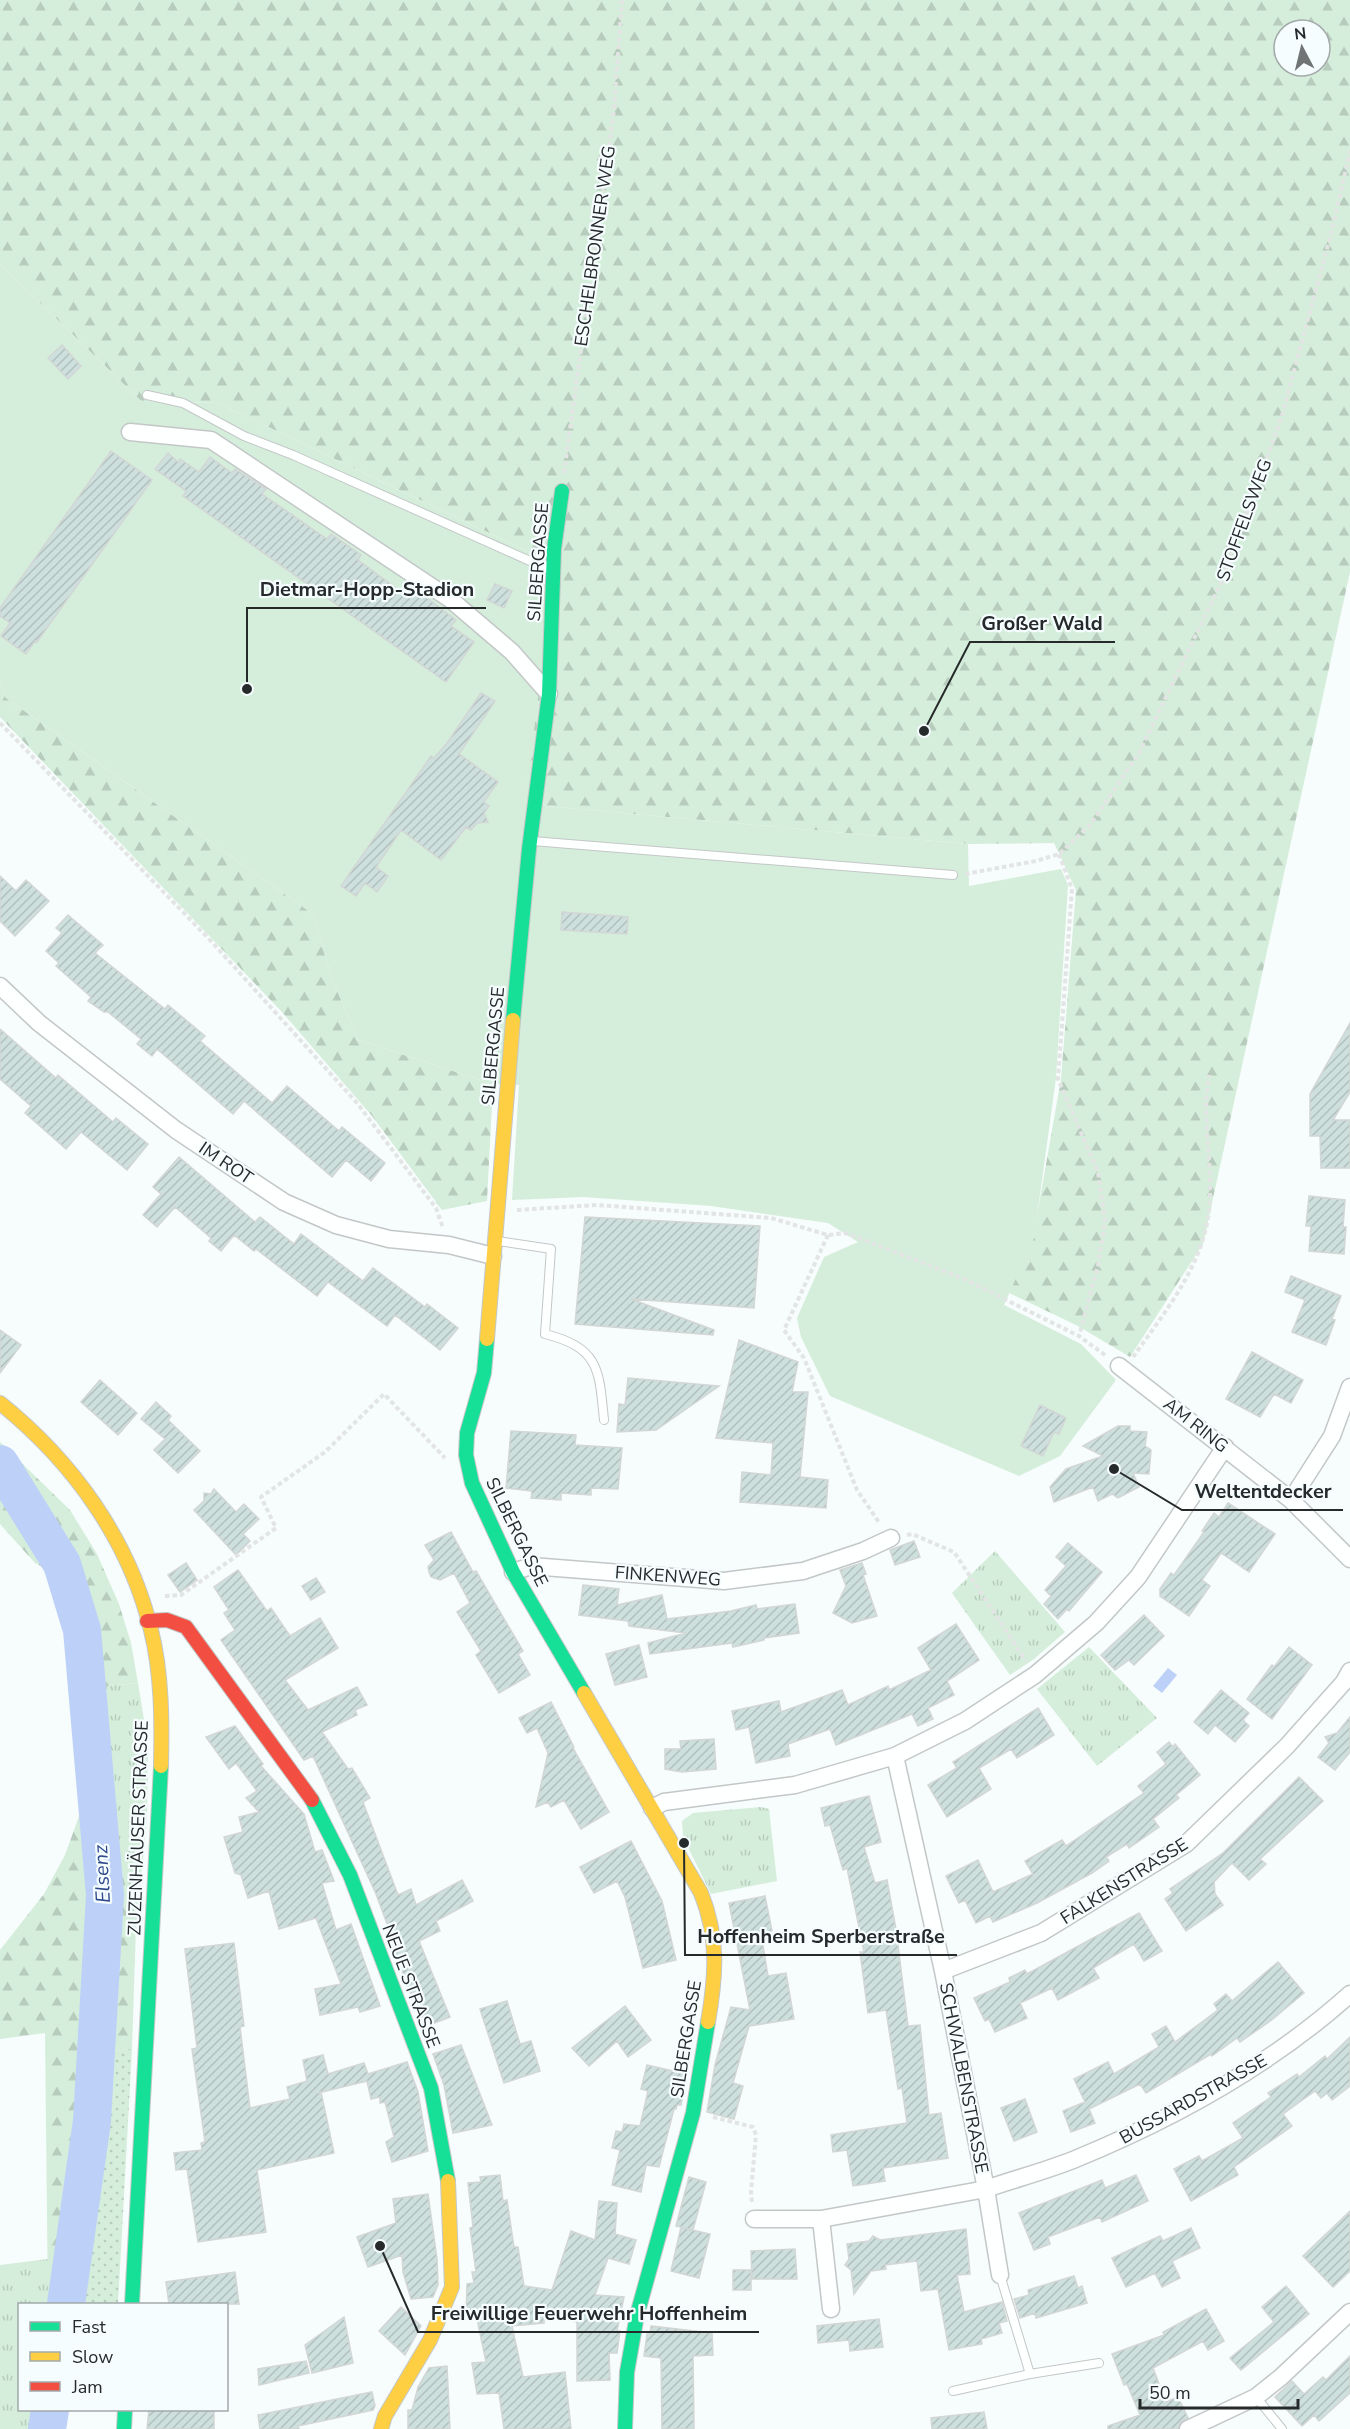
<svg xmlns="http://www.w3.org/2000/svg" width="1350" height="2429" font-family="'Nunito Sans',sans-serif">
  <defs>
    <pattern id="grass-tufts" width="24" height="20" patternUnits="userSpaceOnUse" patternTransform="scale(1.5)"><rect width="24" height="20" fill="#d5eedb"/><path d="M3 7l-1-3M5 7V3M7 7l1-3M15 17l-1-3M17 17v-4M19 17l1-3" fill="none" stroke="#b7ccbc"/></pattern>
    <pattern id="forest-firs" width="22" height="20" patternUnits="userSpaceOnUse" patternTransform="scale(1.5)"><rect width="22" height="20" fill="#d5eedb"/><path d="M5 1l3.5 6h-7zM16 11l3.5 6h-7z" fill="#b7ccbc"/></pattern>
    <pattern id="garden-dots" width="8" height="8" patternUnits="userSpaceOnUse" patternTransform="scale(1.5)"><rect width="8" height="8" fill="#d5eedb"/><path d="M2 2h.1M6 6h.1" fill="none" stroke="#b7ccbc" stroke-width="1.8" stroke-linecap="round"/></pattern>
    <pattern id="building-hatch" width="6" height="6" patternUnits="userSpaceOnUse" patternTransform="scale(1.5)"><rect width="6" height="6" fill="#cee0dd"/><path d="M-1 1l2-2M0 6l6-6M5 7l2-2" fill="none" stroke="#b1c0be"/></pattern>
  </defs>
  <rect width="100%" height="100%" fill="#f7fcfc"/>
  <!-- grass -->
  <path fill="url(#grass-tufts)" d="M995 1551 1065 1632 1034 1659 1010 1675 952 1593Z
    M1089 1647 1157 1718 1097 1766 1037 1689Z
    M138 1683 148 1744 147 1820 136 1925 110 1828 104 1708 107 1686Z
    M761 1807 769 1809 777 1881 711 1894 683 1837 682 1821 693 1813Z
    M48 2259V2304H20V2410H46L43 2429H0V2265Z"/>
  <!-- forest -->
  <path fill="url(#forest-firs)" fill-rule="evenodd" d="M0 0H1350V572L1203 1244 1130 1357 1078 1326 1009 1293 1033 1238 1061 1079 1076 890 1054 843 968 844 546 806 527 788 539 557 218 403 141 401 0 264ZM1284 30H1320V66H1284Z
    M0 683 6 698 313 914 331 976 358 1040 493 1084 487 1201 442 1210 372 1116 281 1011 0 717Z
    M0 1442 70 1510 97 1554 119 1604 131 1643 138 1683 107 1686 104 1708 110 1828 136 1925 132 2049 100 2052 71 2304H48L45 2033 0 2039V1950L44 1894 65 1855 90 1786 74 1627 59 1576 35 1563 0 1524Z"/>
  <!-- park -->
  <path fill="#d5eedb" d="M0 264 141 401 218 403 539 557 541 673 527 788 546 806 968 844 969 886 1061 869 1068 885 1056 1078 1034 1238 1004 1305 1081 1344 1116 1380 1060 1456 1019 1476 830 1396 801 1337 797 1318 824 1257 858 1242 828 1223 711 1206 584 1197 512 1200 519 1085 493 1084 358 1040 331 976 313 914 6 698 0 683Z"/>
  <!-- garden -->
  <path fill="url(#garden-dots)" d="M132 2049 118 2304H71L100 2052Z"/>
  <!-- water -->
  <path fill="#bdd1f8" d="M1168 1668 1177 1675 1162 1693 1153 1686Z"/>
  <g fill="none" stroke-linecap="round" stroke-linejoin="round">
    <!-- river -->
    <path stroke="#bdd1f8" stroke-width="38" d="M0 1464 62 1564 82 1630 105 1895 92 2121 66 2304
      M47 2429 50 2410"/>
  </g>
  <!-- building -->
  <path fill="url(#building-hatch)" stroke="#d2d6d5" stroke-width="1.5" d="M62 345 81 366 68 379 48 358Z
    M111 451 152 480 37 642 35 641 26 654 1 636 10 623 0 616V608Z
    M168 453 178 462 180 459 199 472 210 457 232 473 235 469 266 489 262 494 327 539 331 534 361 555 358 560 403 593 409 584 456 620 451 626 474 642 446 682 183 496 186 491 155 469Z
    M495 584 512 591 504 608 487 600Z
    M481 693 495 701 459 754 498 782 484 802 489 806 484 813 488 822 477 823 471 830 466 827 441 860 401 830 376 867 388 876 377 892 365 883 356 896 341 886 431 756 434 758 447 743Z
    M0 876 16 891 26 880 49 901 15 936 0 921Z
    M562 912 628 917 627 934 561 930Z
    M68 915 103 945 95 953 165 1009 168 1005 205 1036 200 1041 272 1103 287 1086 339 1131 342 1127 385 1163 371 1181 346 1160 332 1177 244 1101 233 1114 157 1049 152 1056 137 1044 141 1039 108 1012H104L88 1001 91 997 56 966 59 963 46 951 62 933 56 928Z
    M1350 1023V1092L1333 1120H1350V1168H1321L1320 1136H1310V1094Z
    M0 1029 56 1078 58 1075 113 1122 116 1118 148 1144 127 1170 81 1132 66 1149 25 1113 31 1106 0 1079Z
    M179 1157 255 1222 260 1217 294 1244 301 1234 363 1281 373 1268 425 1307 427 1304 458 1328 440 1350 395 1315 387 1326 328 1282 317 1296 256 1249 254 1251 234 1235 221 1251 209 1241 211 1238 175 1207 157 1227 143 1215 161 1194 153 1187Z
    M1309 1196 1345 1200 1343 1227H1346L1344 1254 1309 1251 1311 1226H1306Z
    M585 1217 760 1226 754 1308 631 1299 714 1330 713 1335 575 1324Z
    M1291 1276 1341 1296 1332 1319 1335 1320 1326 1345 1292 1332 1305 1300 1285 1292Z
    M0 1330 21 1345 0 1373Z
    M739 1340 798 1362 792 1392H808L800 1477 828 1480 826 1508 740 1502 742 1472 771 1475 773 1443 716 1438Z
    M1252 1352 1303 1380 1291 1403 1274 1394 1260 1417 1226 1399Z
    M628 1378 719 1386 656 1430 617 1432 619 1404 625 1405Z
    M100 1380 137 1413 118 1435 81 1402Z
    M156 1402 171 1416 168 1420 200 1451 178 1473 154 1450 165 1439 141 1419Z
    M1040 1405 1066 1418 1059 1434 1054 1432 1043 1456 1021 1446Z
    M1118 1426H1130V1431L1147 1432 1145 1446 1151 1450 1149 1474 1133 1473 1139 1487 1118 1498 1112 1494 1098 1501 1093 1487 1054 1502 1050 1487 1066 1469 1103 1456 1083 1446Z
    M511 1431 576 1435 575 1445 622 1448 618 1489 591 1488V1495L561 1493V1500L531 1498 532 1491 506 1488Z
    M214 1489 236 1512 244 1504 259 1519 243 1534 250 1541 236 1555 194 1510 204 1501V1493L211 1494Z
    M1228 1503 1275 1534 1249 1572 1221 1553 1202 1580 1210 1586 1189 1616 1160 1596V1589L1171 1573 1174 1575 1204 1532 1202 1531 1214 1513 1219 1517Z
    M451 1532 473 1572 476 1571 523 1651 518 1654 530 1675 499 1693 476 1655 481 1651 457 1612 470 1603 454 1573 440 1580 431 1577 429 1572 428 1567 434 1560 425 1545Z
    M914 1541 920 1557 895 1565 890 1550Z
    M1068 1543 1102 1572 1069 1611 1067 1609 1058 1619 1044 1604 1051 1596 1045 1590 1066 1566 1056 1557Z
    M186 1563 197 1580 180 1592 168 1575Z
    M862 1563 866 1574 863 1575 877 1616 852 1623 833 1613 846 1586 840 1570Z
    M238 1570 267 1611 271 1608 290 1636 320 1618 338 1648 285 1680 308 1710 357 1687 367 1705 355 1710 357 1715 322 1732 348 1769 352 1768 370 1798 363 1802 398 1895 411 1889 416 1905 462 1880 473 1901 436 1921 440 1931 419 1941 450 2017 424 2027 389 1938 392 1937 376 1894 313 1756 304 1760 221 1640 235 1630 224 1613 229 1610 214 1587Z
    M316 1578 325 1592 311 1600 302 1586Z
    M583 1585 619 1589 617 1605 662 1595 667 1619 731 1611 756 1605 757 1609 795 1604 799 1633 764 1638V1640L733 1647 732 1643 650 1654 648 1643 686 1633 629 1626 628 1621 579 1615Z
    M1144 1615 1164 1636 1134 1665 1129 1660 1115 1670 1101 1655Z
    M956 1624 979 1660 947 1681 954 1695 928 1708 933 1719 918 1726 912 1714 836 1745 830 1729 788 1744 790 1756 756 1763 749 1727 736 1730 732 1711 779 1701 781 1712 842 1690 848 1705 888 1686 889 1690 931 1670 918 1648Z
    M639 1645 647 1677 615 1685 606 1654Z
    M1289 1647 1312 1665 1272 1719 1247 1699 1272 1665 1274 1667Z
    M1221 1690 1249 1713 1243 1720 1249 1726 1235 1742 1215 1725 1208 1734 1194 1722Z
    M551 1702 574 1747 573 1748 609 1812 581 1829 564 1800 551 1807 548 1802 536 1807 548 1753 537 1728 527 1733 519 1718Z
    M1038 1708 1054 1735 1017 1758 1011 1749 979 1768 991 1789 947 1817 928 1785 957 1768 953 1762Z
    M1350 1717V1752L1335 1770 1318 1757 1329 1743 1325 1737 1337 1733Z
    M235 1726 263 1764 261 1766 304 1814 315 1852 322 1850 334 1881 322 1883 336 1930 351 1924 380 2006 360 2012 358 2007 320 2015 315 1989 341 1984 316 1918 279 1929 269 1891 248 1898 241 1875 235 1873 224 1837 243 1832 239 1817 259 1812 246 1798 257 1791 236 1763 229 1769 206 1737Z
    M714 1739 716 1769 682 1772 665 1769V1749H681L680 1741Z
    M1169 1742 1173 1747 1175 1744 1200 1775 1176 1795 1179 1798 1153 1819 1159 1827 1129 1848 1127 1844 1106 1857 1109 1861 1092 1873 1037 1903 993 1922 990 1916 976 1923 965 1900 959 1903 946 1876 978 1860 993 1892 1033 1874 1025 1861 1062 1840 1066 1846 1144 1793 1138 1786 1166 1764 1157 1752Z
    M1299 1777 1323 1801 1260 1859 1266 1864 1249 1880 1232 1863 1214 1882 1215 1894 1223 1905 1186 1931 1165 1899 1173 1893 1170 1889 1223 1853Z
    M869 1796 881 1842 864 1847 875 1883 887 1880 896 1929 908 2026 920 2025 929 2115 941 2113 948 2158 883 2168 885 2181 853 2186 847 2150 833 2152 831 2135 907 2123 902 2088 898 2089 886 2010 868 2013 860 1952H864L847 1868 843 1870 830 1825 825 1826 821 1808Z
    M631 1841 662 1901 676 1960 643 1968 625 1897 617 1881 594 1893 580 1867Z
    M765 1896 772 1931 761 1933 768 1976 786 1973 794 2019 749 2026 733 2083 743 2086 734 2119 707 2112 715 2065 731 2007 750 2010 729 1903Z
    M1139 1913 1162 1951 1144 1961 1134 1944 1093 1968 1099 1978 1058 2000 1052 1988 1020 2003 1027 2018 995 2032 989 2019 985 2021 974 1998 1010 1982 1009 1978 1025 1970 1027 1974Z
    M234 1943 244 2026 240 2027 250 2108 290 2099 287 2087 307 2081 303 2060 323 2055 328 2074 364 2063 368 2074 407 2062 418 2092 428 2151 392 2162 386 2142 394 2137 385 2102 380 2103V2097L371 2099 367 2081 318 2093 321 2092 334 2153 257 2170 266 2232 198 2242 187 2169 176 2170 174 2153 202 2150 201 2143 205 2142 192 2049 197 2048 185 1949Z
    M1278 1962 1304 1993 1269 2022 1240 2042 1237 2038 1212 2056 1211 2054 1146 2093 1140 2084 1089 2109 1095 2123 1071 2132 1063 2111 1085 2102 1074 2079 1108 2062 1114 2074 1159 2047 1152 2034 1166 2026 1175 2042 1218 2010 1214 2004 1226 1994 1232 2001Z
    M507 2001 520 2044 531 2041 540 2071 504 2083 480 2009Z
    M625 2006 651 2040 628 2057 617 2041 589 2066 572 2048Z
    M1350 2037V2086L1332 2100 1327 2093 1321 2098 1315 2091 1283 2114 1292 2126 1234 2167 1238 2175 1191 2201 1174 2169 1199 2156 1202 2161 1243 2138 1233 2123 1271 2097 1268 2093 1282 2084 1297 2074 1299 2077 1325 2056 1327 2059Z
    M461 2045 492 2125 453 2133 444 2085 433 2054Z
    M647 2065 686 2074 681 2105H677L676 2109H674L659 2167 646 2165 641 2192 612 2185 620 2150 612 2148 616 2131 622 2132 624 2124 640 2126 648 2091 641 2089Z
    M1025 2099 1037 2132 1014 2141 1001 2108Z
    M500 2175 503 2201 507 2200 514 2247H518L524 2286 552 2290 571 2231 595 2240 599 2201 617 2203 615 2234 636 2240 629 2264 608 2258 595 2295 624 2297 617 2331H620L617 2353H609L610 2380 577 2381V2322L544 2314V2323L512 2326 523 2377 565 2372 571 2429H504L499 2393 477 2394 472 2363 486 2362 476 2314 466 2316 467 2284 474 2283 472 2272H476L470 2228 473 2227 468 2183 481 2182 480 2177Z
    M1136 2175 1148 2201 1102 2222 1100 2217 1048 2237 1050 2244 1034 2250 1019 2213 1102 2180 1105 2188Z
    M689 2177 706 2182 693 2230 683 2228 710 2234 699 2278 671 2271 681 2227 676 2226Z
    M428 2194 437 2259 438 2285 433 2297 411 2299 403 2272 402 2255 368 2267 357 2237 396 2223 393 2199Z
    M1350 2211V2271L1333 2287 1303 2256Z
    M1191 2228 1200 2248 1172 2261 1180 2278 1162 2287 1155 2273 1126 2287 1112 2258 1160 2236 1163 2241Z
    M966 2229 970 2274 957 2275 964 2312 1002 2302 1007 2321 999 2323 1002 2333 981 2339 982 2344 949 2350 938 2289 921 2291 917 2261 885 2265 886 2269 871 2271 854 2294 851 2270 845 2265 849 2259 847 2244 869 2241 873 2236 880 2240Z
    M795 2249 797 2279H752L751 2251Z
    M733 2270H751V2290H733Z
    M235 2272 239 2304H169L166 2282Z
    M1074 2276 1078 2288 1082 2286 1087 2303 1036 2318 1035 2313 1020 2318 1014 2299 1029 2295 1028 2290Z
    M1286 2286 1309 2314 1241 2370 1230 2358 1274 2322 1262 2307Z
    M401 2307 421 2326 405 2355 379 2331Z
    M1206 2309 1224 2341 1208 2350 1203 2341 1153 2368 1166 2402 1178 2397 1188 2418 1180 2423 1178 2429H1108V2426L1140 2415 1127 2384 1124 2385 1112 2354 1164 2335 1163 2332Z
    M344 2317 353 2363 312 2373 305 2345Z
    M879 2319 883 2347 850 2351 849 2340 818 2343 817 2326Z
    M651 2326 712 2333 713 2355 693 2356 694 2429H662L661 2358 644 2356 647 2334H650Z
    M1350 2356V2393L1319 2421 1314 2415 1302 2426 1275 2397 1292 2381 1304 2394 1323 2377 1326 2380Z
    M306 2361 309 2373 259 2385 258 2369Z
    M447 2366 450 2429H408V2410H412L418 2387 429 2368Z
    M372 2392 375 2406 373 2410 298 2426 299 2429H260L258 2415Z
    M149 2409 214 2412V2429H147Z
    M984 2412 987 2429H932L931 2418Z"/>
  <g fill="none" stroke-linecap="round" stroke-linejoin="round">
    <defs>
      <path id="lane" d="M147 395 183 403 244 436 293 455 550 570
        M532 841 953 875
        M498 1241 551 1249 545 1334C600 1348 599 1370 604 1420
        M1000 2275 1030 2374 1099 2363
        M953 2391 1030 2374
        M1256 2397 1282 2429"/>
      <path id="street" d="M130 432 211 440 450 599 512 652 549 694
        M0 986 39 1023 176 1130 284 1202 336 1225 389 1239 449 1245 493 1256
        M1119 1366 1291 1500 1350 1559
        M1291 1500 1332 1436 1350 1387
        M513 1572 531 1566 724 1581 803 1571 863 1551 891 1538
        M895 1756 943 1971 986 2189C1015 2179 1045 2171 1073 2160 1171 2120 1271 2065 1350 1994
        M652 1808 664 1802 795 1785 895 1756 965 1721 1035 1675 1096 1623 1138 1577 1225 1447
        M943 1971 1041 1933 1186 1844 1287 1746 1344 1682 1350 1671
        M754 2219H821L986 2189 1000 2275
        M821 2219 831 2309
        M1188 2429 1256 2397 1281 2377 1350 2312"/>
      <path id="fast" d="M513 1020 529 849 549 694 554 549 562 491
        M487 1339 484 1373 467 1433 466 1455 472 1483 513 1572 584 1693
        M312 1800 350 1875 431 2088 448 2181
        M132 2304 161 1766
        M124 2429 125 2410
        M625 2429 627 2372 637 2315 693 2113 708 2022"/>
      <path id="slow" d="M487 1339 513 1020
        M0 1403C72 1461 129 1539 151 1630 162 1674 162 1721 161 1766
        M584 1693 701 1893C719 1938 716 1976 708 2022
        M381 2429 385 2416 430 2340 452 2287 448 2181"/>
      <path id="jam" d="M147 1621 167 1620 186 1627 312 1800"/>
    </defs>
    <!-- lane casing -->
    <use href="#lane" stroke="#c3c7c7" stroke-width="10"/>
    <!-- street casing -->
    <use href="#street" stroke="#c3c7c7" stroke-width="19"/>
    <!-- fast casing -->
    <use href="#fast" stroke="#c3c7c7" stroke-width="16"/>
    <!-- slow casing -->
    <use href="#slow" stroke="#c3c7c7" stroke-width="16"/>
    <!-- jam casing -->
    <use href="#jam" stroke="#c3c7c7" stroke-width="16"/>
    <!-- path -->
    <path stroke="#e3e4e4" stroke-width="4" stroke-dasharray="4.5 3" stroke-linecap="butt" d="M564 473 614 110 622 0
      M0 723 211 941 357 1103 436 1208 443 1228
      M1059 854 1072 889 1058 1079 1098 1172 1105 1221 1098 1266 1079 1336
      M965 874 1036 861 1059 854 1090 825 1138 755 1221 583 1281 419 1332 230 1350 151
      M517 1210 597 1205 771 1218 828 1235 846 1233 964 1279 1079 1336 1105 1355
      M828 1235 784 1330 804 1358 857 1490 880 1524
      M1133 1357C1168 1308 1210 1257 1210 1194 1211 1154 1202 1115 1209 1075
      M907 1535 912 1534 954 1552 1026 1661
      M165 1596 181 1595 276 1528 261 1497 325 1452 384 1394 445 1458
      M713 2117 753 2127 756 2135 751 2191 752 2203"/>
    <!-- lane -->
    <use href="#lane" stroke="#feffff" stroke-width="8"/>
    <!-- street -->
    <use href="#street" stroke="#feffff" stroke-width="16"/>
    <!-- fast -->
    <use href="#fast" stroke="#16e098" stroke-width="14"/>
    <!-- slow -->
    <use href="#slow" stroke="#ffcf43" stroke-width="14"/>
    <!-- jam -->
    <use href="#jam" stroke="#f24e42" stroke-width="14"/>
  </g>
  <g text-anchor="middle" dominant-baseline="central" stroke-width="4.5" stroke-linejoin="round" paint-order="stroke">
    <!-- street labels -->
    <g font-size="18" fill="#272a2b" stroke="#f5fdfe">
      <text transform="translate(595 246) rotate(-82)">ESCHELBRONNER WEG</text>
      <text transform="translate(1244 520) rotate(-70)">STOFFELSWEG</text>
      <text transform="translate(538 562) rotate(-86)">SILBERGASSE</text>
      <text transform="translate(493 1046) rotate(-85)">SILBERGASSE</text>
      <text transform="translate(226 1163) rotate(34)">IM ROT</text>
      <text transform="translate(1196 1425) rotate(38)">AM RING</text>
      <text transform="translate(517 1532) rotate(64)">SILBERGASSE</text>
      <text transform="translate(668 1576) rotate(4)">FINKENWEG</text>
      <text transform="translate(138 1828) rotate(-88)">ZUZENHÄUSER STRASSE</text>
      <text transform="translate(1124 1881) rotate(-32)">FALKENSTRASSE</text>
      <text transform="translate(411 1986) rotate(69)">NEUE STRASSE</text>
      <text transform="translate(686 2039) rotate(-81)">SILBERGASSE</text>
      <text transform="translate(964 2078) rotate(79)">SCHWALBENSTRASSE</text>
      <text transform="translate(1193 2099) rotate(-29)">BUSSARDSTRASSE</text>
    </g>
    <!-- water labels -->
    <g font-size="20" font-style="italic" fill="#2e498c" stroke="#f5fdfe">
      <text transform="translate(102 1874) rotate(-93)">Elsenz</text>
    </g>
  </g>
  <!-- callouts -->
  <path fill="none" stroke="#272a2b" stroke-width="2" d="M247 689L247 608H486M924 731L970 642H1115M1114 1469L1182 1510H1343M684 1843L685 1955H957M380 2246L418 2332H759"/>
  <g fill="#272a2b" stroke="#f5fdfe" stroke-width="2">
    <circle cx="247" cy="689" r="6"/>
    <circle cx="924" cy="731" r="6"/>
    <circle cx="1114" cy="1469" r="6"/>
    <circle cx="684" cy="1843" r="6"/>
    <circle cx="380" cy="2246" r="6"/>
  </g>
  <g font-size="20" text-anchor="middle" font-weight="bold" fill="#272a2b" stroke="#f5fdfe" stroke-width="4.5" stroke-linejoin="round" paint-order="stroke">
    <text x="367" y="596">Dietmar-Hopp-Stadion</text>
    <text x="1042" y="630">Großer Wald</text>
    <text x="1263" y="1498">Weltentdecker</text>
    <text x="821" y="1943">Hoffenheim Sperberstraße</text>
    <text x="589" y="2320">Freiwillige Feuerwehr Hoffenheim</text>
  </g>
  <!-- legend -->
  <rect x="18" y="2303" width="210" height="108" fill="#f5fdfe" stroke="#a3a9aa" stroke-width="1.5"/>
  <rect x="30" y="2322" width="30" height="9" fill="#16e098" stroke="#a3a9aa" stroke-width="1.5"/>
  <text x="72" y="2333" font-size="18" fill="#272a2b">Fast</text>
  <rect x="30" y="2352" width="30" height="9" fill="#ffcf43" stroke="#a3a9aa" stroke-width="1.5"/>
  <text x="72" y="2363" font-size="18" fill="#272a2b">Slow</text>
  <rect x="30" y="2382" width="30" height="9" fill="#f24e42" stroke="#a3a9aa" stroke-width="1.5"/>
  <text x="72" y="2393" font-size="18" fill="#272a2b">Jam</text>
  <!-- north arrow -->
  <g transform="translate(1302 48) rotate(353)"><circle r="28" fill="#f5fdfe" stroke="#a3a9aa" stroke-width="1.5"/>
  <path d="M0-4.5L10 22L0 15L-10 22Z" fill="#707474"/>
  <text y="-9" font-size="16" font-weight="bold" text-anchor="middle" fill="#272a2b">N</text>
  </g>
  <!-- scale -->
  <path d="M1140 2399v9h158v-9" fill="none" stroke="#272a2b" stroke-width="3"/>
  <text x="1149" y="2399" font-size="18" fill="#272a2b" stroke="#f5fdfe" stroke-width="4.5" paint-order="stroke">50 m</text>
</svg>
